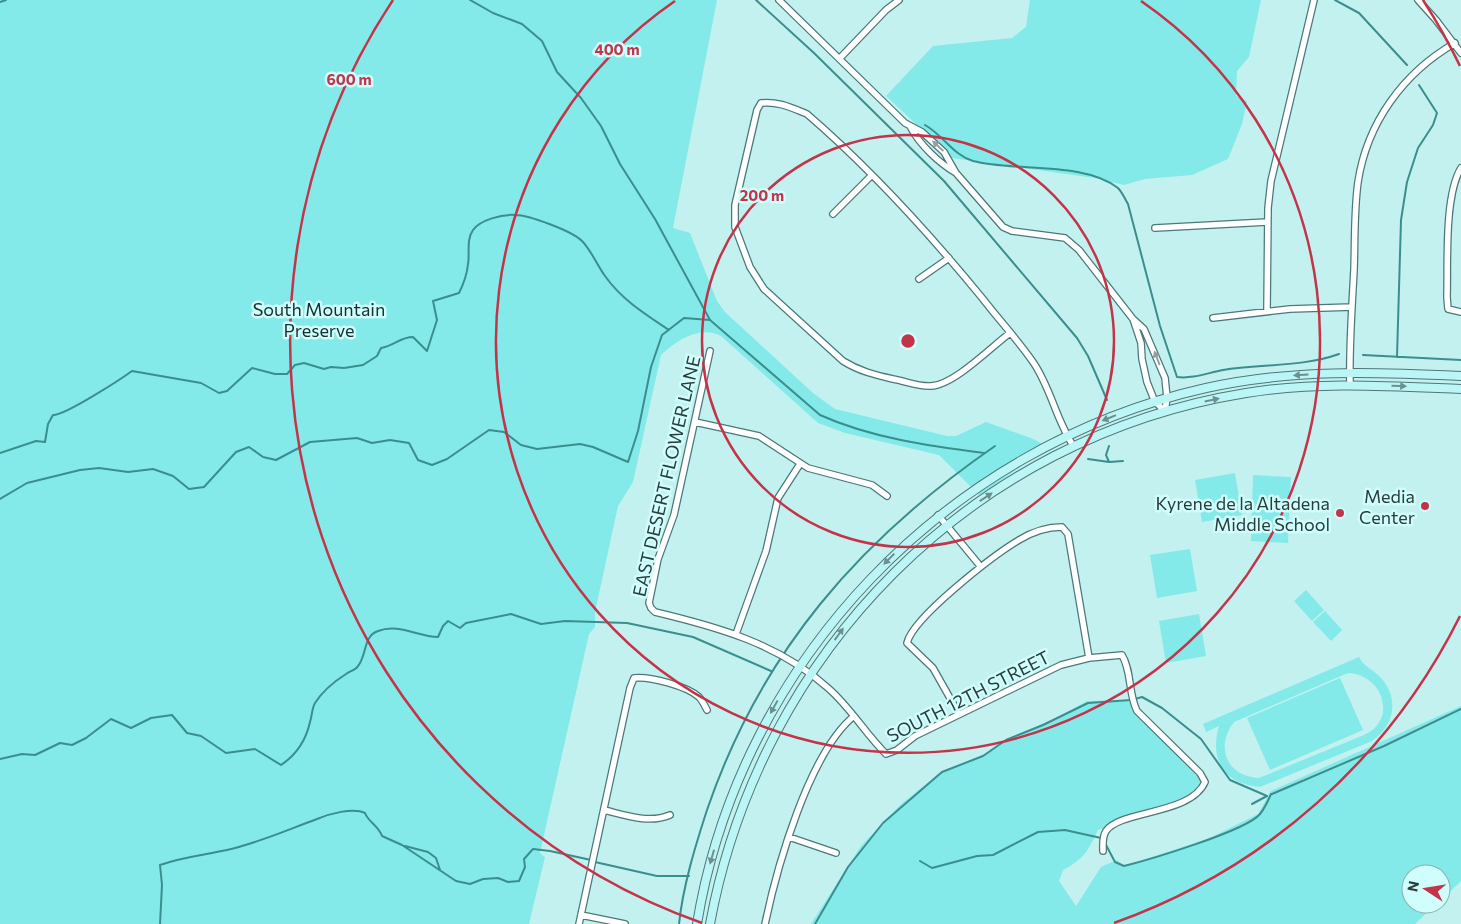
<svg xmlns="http://www.w3.org/2000/svg" width="1461" height="924" font-family="Commissioner,sans-serif">
  <rect width="100%" height="100%" fill="#c2f1f0"/>
  <!-- green -->
  <path fill="#83eae9" fill-rule="evenodd" d="M0 0H717L673 228 690 233 717 301 725 312 813 393 835 409 947 436H956L986 422 1033 439 1053 449 1026 463 979 495 939 455 845 433 818 423 721 336C700 325 677 340 661 355L633 482 618 506 595 612V627L589 634 540 853 545 857 529 924H0Z
    M1030 0H1261L1249 57 1237 71 1236 96 1247 101 1242 124 1228 159 1192 175 1145 179 1124 185 1095 178 952 158 886 96 933 46 1012 38 1026 27Z
    M1235 473 1242 515 1202 522 1195 480Z
    M1253 475 1291 477 1288 543 1251 541Z
    M1190 549 1197 591 1157 598 1150 555Z
    M1306 590 1324 610 1312 621 1294 601Z
    M1325 611 1342 630 1331 641 1313 622Z
    M1199 614 1206 656 1166 663 1159 621Z
    M1359 657C1364 667 1374 670 1381 678 1400 699 1394 726 1372 741L1260 787C1224 784 1209 760 1219 726L1206 732 1203 724ZM1348 673C1382 674 1399 719 1364 735L1259 778C1226 776 1215 747 1234 722Z
    M1340 678 1363 730 1270 770 1247 718Z
    M1122 700 1132 701 1137 711 1205 782 1192 797 1098 830C1088 851 1084 859 1063 870L1059 881 1076 906 1101 867 1117 860 1124 866 1210 838 1258 814 1271 791 1461 706V881L1441 900V874H1411V904H1436L1415 924H811L861 846 900 805 941 772 987 753 1009 738 1054 719 1087 701Z"/>
  <g fill="none" stroke-linecap="round" stroke-linejoin="round">
    <!-- stream -->
    <path stroke="#3b8e8e" stroke-width="2" d="M470 0 493 13 522 24 542 41 557 72 581 98 601 126 620 164 655 219 710 320 820 415C871 438 930 446 984 453
      M756 0 814 53 944 181 1077 338 1088 356 1107 400
      M1335 0 1359 13 1407 65
      M0 2 6 0
      M925 125C943 135 953 155 973 161 1015 172 1084 161 1118 188 1122 192 1125 199 1128 204L1160 326 1177 377C1193 379 1207 373 1223 370 1261 364 1303 367 1339 354
      M1363 355 1461 360
      M1397 357 1401 220 1407 182 1418 148 1433 125 1437 113 1419 85
      M1109 446 1106 455 1109 462
      M0 453 36 441 45 442 48 424 53 415C64 416 121 379 132 371L201 383 219 393 227 391 252 368 275 374H287L295 365 304 363 324 369 331 367 344 368 363 365 377 356 381 348C394 346 400 337 413 337L427 351 437 320 433 301 459 293C464 283 467 275 468 264 470 254 466 240 473 230 480 220 502 214 515 215 529 215 572 231 582 241 591 250 597 265 605 276 622 300 645 314 669 330
      M1088 459 1109 462 1123 461
      M0 499 27 483 80 470 99 468 128 472 153 469 173 476 189 489 204 487 236 452 249 447 263 457 276 460 310 442 357 438 372 443 390 440 409 443 418 460 432 465 447 459 489 430 504 432 521 445 537 449 580 444 593 447 628 462 638 431 651 367 662 335 684 318 710 320
      M1135 699 1142 697 1162 708 1201 739 1230 780 1267 796
      M0 759 22 754 35 755 60 743 72 745 86 738 111 719 131 728 151 718 172 715 187 733 201 736 226 753 255 749 281 765C296 755 306 740 310 722 312 716 312 708 315 703 322 692 335 681 346 674 350 671 356 670 358 666 367 655 363 636 378 631 399 623 418 637 438 637L443 626 448 621 460 628 466 623 511 614 541 624 565 621 627 623 693 637 771 671
      M1272 794 1384 746 1461 709
      M1252 804 1267 796
      M1105 843 1115 862 1124 866C1148 860 1246 831 1260 814 1264 809 1268 801 1271 794
      M405 846 428 852 436 858 440 870
      M920 861 932 868 977 856 993 855 1038 832 1065 830 1101 838
      M595 862 657 876H689
      M160 924 162 885 160 865C182 857 204 855 227 850 258 843 287 830 317 819 329 814 353 807 365 813 369 823 378 825 382 836L402 845 456 881 470 884 483 879 498 878 508 882 519 881 525 867 524 859 533 849 550 851 591 860
      M679 924C683 886 695 847 707 810 761 652 859 540 995 446
      M815 924 848 867 883 823 942 772 983 756 1006 740 1043 725 1088 703 1131 700"/>
    <defs>
      <path id="street" d="M779 0 905 123 922 132 944 152 956 173
        M1418 0 1436 20 1461 53
        M840 58 886 10 899 0
        M911 128C920 145 939 163 956 173L1003 227 1012 231 1065 238 1079 250 1133 319 1144 329 1165 378 1167 398 1165 411
        M1461 168C1444 196 1448 264 1447 297L1448 309 1461 312
        M833 214 871 176
        M1155 228 1267 222
        M919 279 949 258
        M1267 311 1268 208 1271 181 1314 0
        M1213 318 1290 309 1352 307
        M1133 319 1141 343 1142 359 1147 382 1155 402 1165 411
        M1010 333C991 347 954 385 931 386 919 387 905 381 893 379 875 375 859 371 843 361L764 289 750 267 735 227V205L757 110 761 103C778 101 792 108 807 114 872 170 929 233 983 299 999 320 1018 340 1033 362 1051 388 1056 420 1074 447
        M710 351 674 515 658 559 649 603 651 608 655 612C718 627 779 644 828 688 850 707 865 733 886 754L897 750 915 736 1061 665 1089 658 1122 655C1132 672 1128 693 1137 711L1200 773 1205 782C1191 815 1120 810 1106 831 1102 837 1103 844 1103 851
        M1350 384C1349 346 1352 308 1354 270 1355 241 1354 211 1358 182 1367 123 1403 73 1455 43
        M695 422 759 436 808 468 872 485 887 496
        M938 515 981 567
        M736 634 766 551 778 498 800 464
        M959 714 933 668 907 643C913 617 994 555 1019 540 1032 532 1047 527 1062 527L1068 534 1089 658
        M604 810C625 815 649 824 670 815
        M789 837 836 853
        M581 915 625 924
        M579 924 630 688 634 678C649 676 687 686 699 697 702 700 705 706 707 710
        M765 924C777 867 809 753 854 716"/>
      <path id="secondary" d="M697 924C740 661 947 446 1206 388 1292 369 1374 372 1461 376
        M710 924C760 652 972 437 1246 393 1318 381 1389 386 1461 389"/>
    </defs>
    <!-- street casing -->
    <use href="#street" stroke="#4d7878" stroke-width="8"/>
    <!-- secondary casing -->
    <use href="#secondary" stroke="#4d7878" stroke-width="10"/>
    <!-- street -->
    <use href="#street" stroke="#fff" stroke-width="5.5"/>
    <!-- secondary -->
    <use href="#secondary" stroke="#bcf5f5" stroke-width="8"/>
  </g>
  <!-- one-way arrows -->
  <defs><path id="oneway-solid" d="M-6-.8H1V-3.2L6.5 0L1 3.2V.8H-6Z" transform="scale(1.25)"/></defs>
  <g fill="#949e9e">
    <use href="#oneway-solid" transform="translate(938 146) rotate(-137)"/>
    <use href="#oneway-solid" transform="translate(1157 358) rotate(-111)"/>
  </g>
  <g fill="#6c908f">
    <use href="#oneway-solid" transform="translate(1301 375) rotate(176)"/>
    <use href="#oneway-solid" transform="translate(1399 386) rotate(2)"/>
    <use href="#oneway-solid" transform="translate(1212 400) rotate(-12)"/>
    <use href="#oneway-solid" transform="translate(1109 418) rotate(158)"/>
    <use href="#oneway-solid" transform="translate(986 497) rotate(-33)"/>
    <use href="#oneway-solid" transform="translate(889 559) rotate(135)"/>
    <use href="#oneway-solid" transform="translate(839 634) rotate(-54)"/>
    <use href="#oneway-solid" transform="translate(774 707) rotate(119)"/>
    <use href="#oneway-solid" transform="translate(712 857) rotate(106)"/>
  </g>
  <!-- distance rings -->
  <g fill="none" stroke="#c43449" stroke-width="2.5">
    <circle cx="908" cy="341" r="206"/>
    <path d="M1141 1A412 412 0 1 1 675 1"/>
    <path d="M1460 616A617 617 0 0 1 1114 923M702 923A617 617 0 0 1 393 0M1423 0A617 617 0 0 1 1460 66"/>
  </g>
  <!-- markers -->
  <g fill="#c43449" stroke="#cffefd" stroke-width="2">
    <circle cx="1425" cy="506" r="5"/>
    <circle cx="1340" cy="513" r="5"/>
  </g>
  <g text-anchor="middle" dominant-baseline="central" stroke-width="5" stroke-linejoin="round" paint-order="stroke">
    <!-- park labels -->
    <g font-size="18" fill="#162f2f" stroke="#cffefd">
      <text x="319" y="309">South Mountain<tspan x="319" dy="21">Preserve</tspan></text>
    </g>
    <!-- street labels -->
    <g font-size="18" fill="#2a3d3c" stroke="#cffefd">
      <text transform="translate(666 476) rotate(-77)">EAST DESERT FLOWER LANE</text>
      <text transform="translate(968 696) rotate(-27)">SOUTH 12TH STREET</text>
    </g>
    <!-- poi labels -->
    <g font-size="18" fill="#2a3d3c" stroke="#cffefd" text-anchor="end">
      <text x="1415" y="496">Media<tspan x="1415" dy="21">Center</tspan></text>
      <text x="1330" y="503">Kyrene de la Altadena<tspan x="1330" dy="21">Middle School</tspan></text>
    </g>
  </g>
  <circle cx="908" cy="341" r="8" fill="#c43449" stroke="#cffefd" stroke-width="2.5"/>
  <g font-size="15" text-anchor="middle" font-weight="bold" fill="#c43449" stroke="#cffefd" stroke-width="5" stroke-linejoin="round" paint-order="stroke">
    <text x="617" y="55">400 m</text>
    <text x="349" y="85">600 m</text>
    <text x="762" y="201">200 m</text>
  </g>
  <!-- north arrow -->
  <g transform="translate(1426 889) rotate(282)"><circle r="24" fill="#cffefd" stroke="#8db1b0"/>
  <path d="M0-4L9 19L0 12L-9 19Z" fill="#c43449"/>
  <text y="-8" font-size="14" font-weight="bold" text-anchor="middle" fill="#2a3d3c">N</text>
  </g>
</svg>
